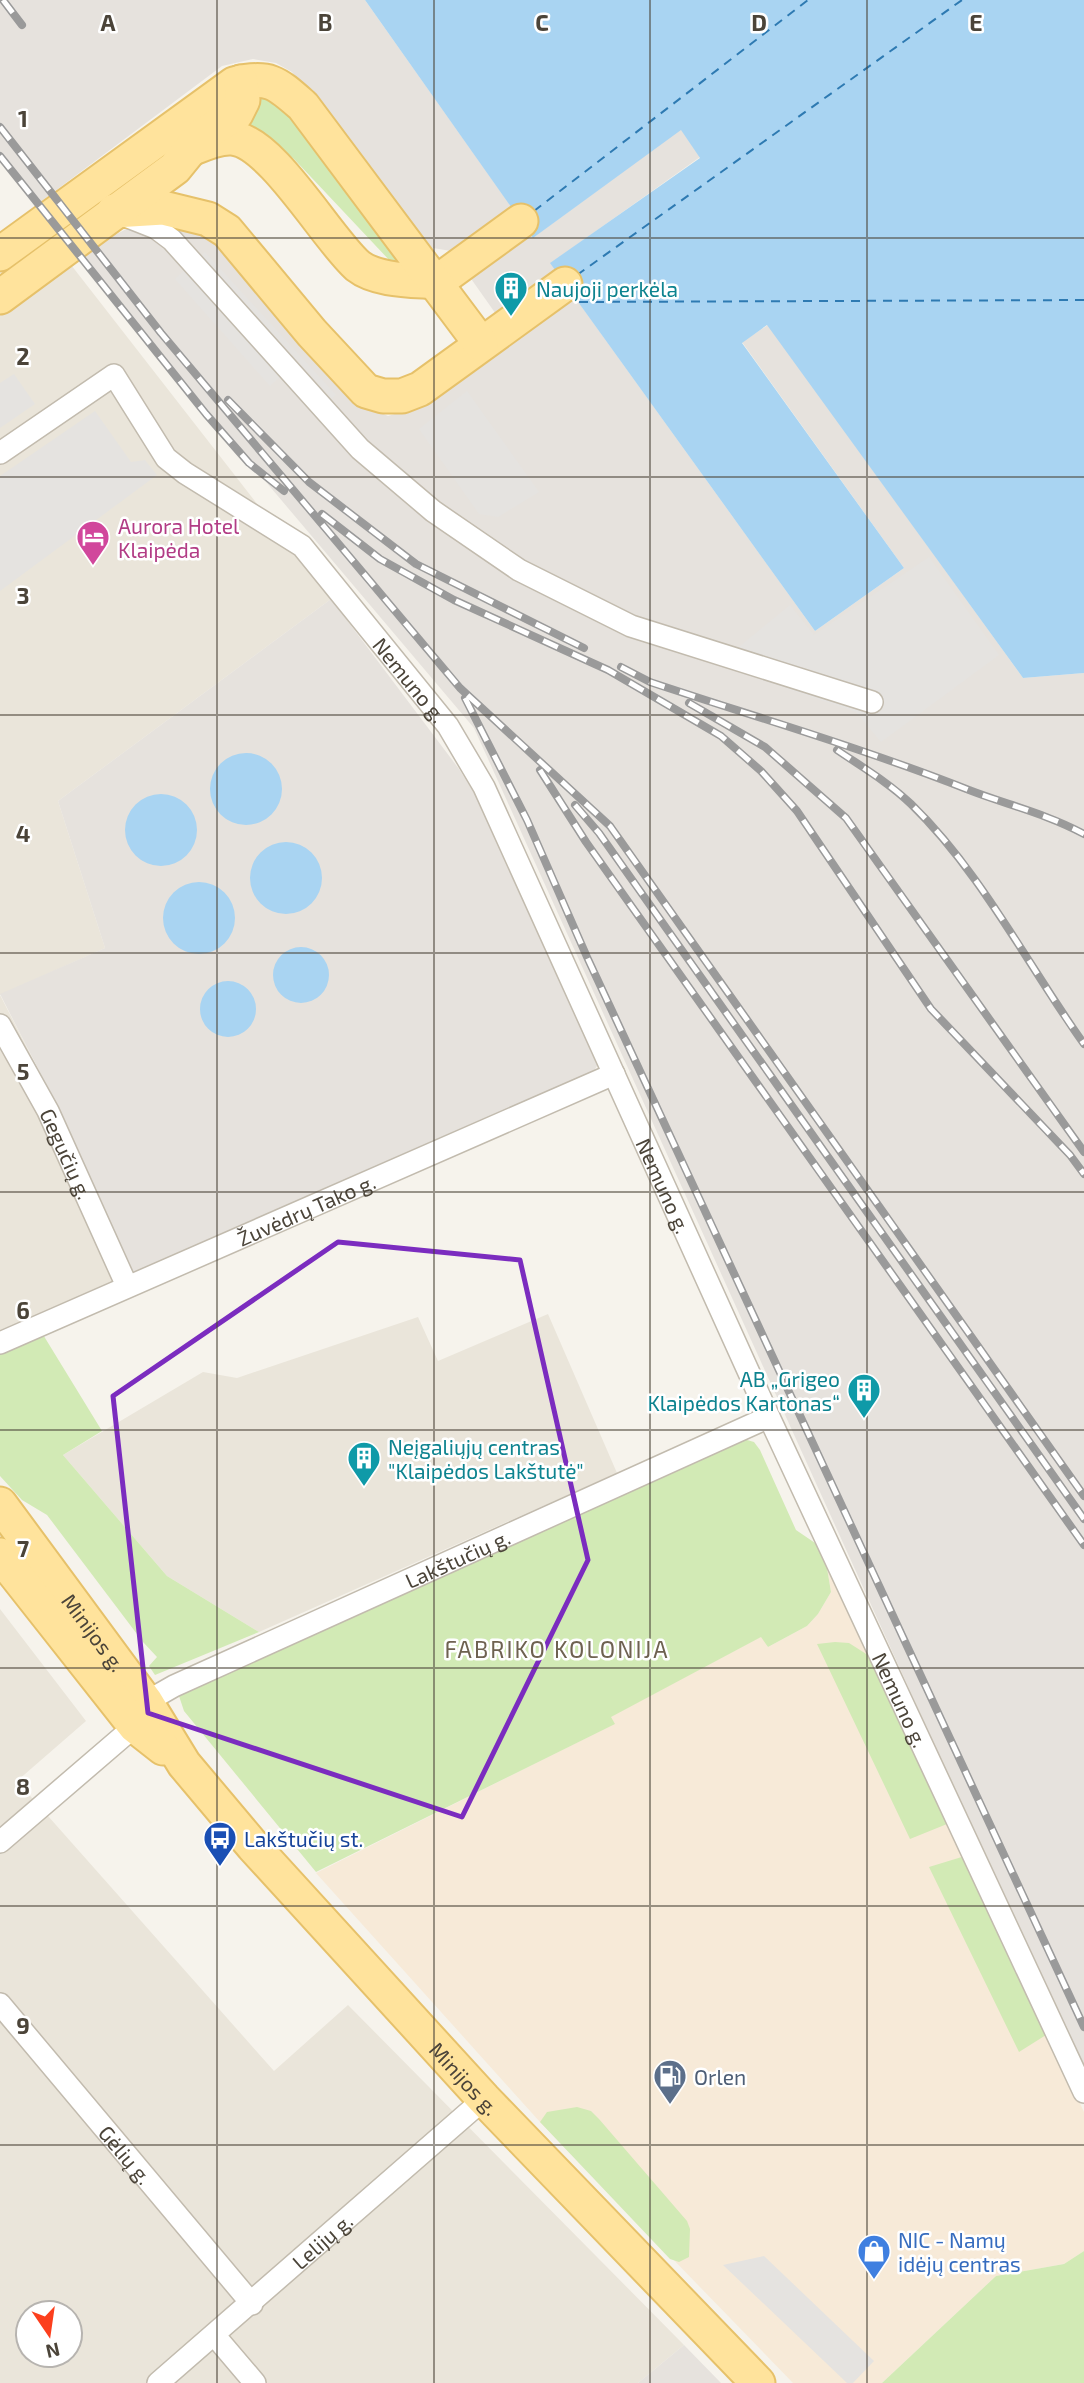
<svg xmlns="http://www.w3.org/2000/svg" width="1084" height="2383" font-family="'Exo 2',sans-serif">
  <rect width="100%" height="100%" fill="#f6f3ec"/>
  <!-- residential -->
  <path fill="#eae5da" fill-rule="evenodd" d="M68 261 331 599 58 801 105 948 0 995 51 1094 131 1276 0 1332V313Z
    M548 1314 617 1473 259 1632 167 1576 63 1455 203 1372 237 1378 418 1317 438 1361Z
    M0 1609 86 1721 17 1781 274 2071 348 2005 684 2345 638 2383H0ZM28 2313H70V2355H28Z"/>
  <!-- commercial -->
  <path fill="#f7ead8" d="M826 1562 1084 2112V2251L1064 2264 996 2276 882 2383H793L540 2122 316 1873 614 1724 610 1717 762 1636 768 1647 807 1626 818 1614 831 1592Z"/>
  <!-- industrial -->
  <path fill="#e6e2dd" d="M0 0H365L515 212 451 251 427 247 405 230 292 72 276 63 253 59 222 66 39 203 0 154Z
    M681 129 700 157 551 263 558 274 498 317 467 273 528 230 534 237Z
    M149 221 206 232 368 407 388 416 422 406 574 296 815 631 904 568 742 342 768 325 1023 678 1084 673V2075L474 728 184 385 80 254 128 228Z
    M331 599 459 769 487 813 597 1055V1066L592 1074 131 1276 51 1094 0 994 105 948 58 801Z
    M684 2345 721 2383H638Z"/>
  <!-- green -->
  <path fill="#d2eab5" d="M259 95 289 105 400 263 391 262 294 159 276 145 260 139 261 132 239 122Z
    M42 1333 102 1431 63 1455 167 1576 259 1632 155 1675 149 1666 157 1657 143 1642 47 1515 22 1500 0 1476V1352Z
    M747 1440 754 1442 760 1450 796 1530 818 1545 826 1562 831 1592 818 1614 807 1626 768 1647 761 1637 611 1717 615 1724 316 1872 184 1711 179 1696 189 1687 736 1441Z
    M835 1642 849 1643 871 1657 947 1824 910 1839 817 1644Z
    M965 1856 1046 2035 1019 2052 929 1867Z
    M577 2107 591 2111 599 2119 687 2221 690 2229 689 2257 679 2262 670 2259 540 2122 547 2112Z
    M1084 2251V2383H882L996 2276 1064 2264Z"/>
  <!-- parking -->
  <path fill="#e5e3e0" d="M205 252 336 395 332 398 201 256Z
    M187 268 282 375 270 386 175 279Z
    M14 374 35 404 0 428V383Z
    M467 391 539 492 498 517 479 514 419 429Z
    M95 411 131 462 145 460 157 475 0 591V476Z
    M929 557 999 655 881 742 856 712 717 665 790 605 814 635Z
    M764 2256 874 2361 853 2383H847L723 2265Z"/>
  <!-- water -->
  <path fill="#a9d4f2" d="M365 0H1084V673L1023 678 767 325 742 343 904 568 815 631 550 263 700 158 681 130 533 238Z
    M210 789a36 36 0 1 1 72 0a36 36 0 1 1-72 0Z
    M125 830a36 36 0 1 1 72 0a36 36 0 1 1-72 0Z
    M250 878a36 36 0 1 1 72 0a36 36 0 1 1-72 0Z
    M163 918a36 36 0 1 1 72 0a36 36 0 1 1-72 0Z
    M273 975a28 28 0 1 1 56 0a28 28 0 1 1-56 0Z
    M200 1009a28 28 0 1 1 56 0a28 28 0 1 1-56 0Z"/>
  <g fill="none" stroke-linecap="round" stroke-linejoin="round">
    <!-- ferry -->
    <path stroke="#2e7ab2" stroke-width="2" stroke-dasharray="9 7" stroke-linecap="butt" d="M534 211 808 0
      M577 275 962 0
      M579 302 1084 300"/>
    <defs>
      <g id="street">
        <path d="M123 215 156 228 172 240 360 449 433 511 519 570 631 626 872 702"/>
        <path id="s1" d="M0 453 114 375 166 458 185 473 302 546 448 726 484 787 769 1417 1084 2092"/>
        <path id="s2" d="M0 1025 48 1111 127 1286"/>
        <path id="s3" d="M0 1343 614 1074"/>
        <path id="s4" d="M146 1702 174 1686 769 1417"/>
        <path d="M0 1842 135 1726"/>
        <path id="s5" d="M0 2004 252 2304"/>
        <path d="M215 2336 255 2383"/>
        <path id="s6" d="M158 2383 484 2099"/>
      </g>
      <g id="primary">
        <path d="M191 149C203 144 218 137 232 138 272 141 327 239 358 266 377 281 414 280 437 282L521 221"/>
        <path d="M114 211 163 208 208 219 227 231 312 333 366 391 383 396H402L420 389 565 284"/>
        <path d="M0 254 234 84C269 75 277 83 303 106L481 344"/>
        <path d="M0 297 175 168 201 136 236 114 243 100 241 82"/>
        <path id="s7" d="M0 1504 146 1702 184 1764 253 1846 484 2099 758 2383"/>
        <path d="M0 1555 135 1726 163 1748"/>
      </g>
    </defs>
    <!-- street casing -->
    <use href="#street" stroke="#c2bbae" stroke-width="24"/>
    <!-- primary casing -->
    <use href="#primary" stroke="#e6c16a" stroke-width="37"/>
    <!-- street -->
    <use href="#street" stroke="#fff" stroke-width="21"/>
    <!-- primary -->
    <use href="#primary" stroke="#ffe39c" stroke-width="33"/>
    <defs>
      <path id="rail" d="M3 0 22 25
        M0 127 161 333 460 688 610 826 1084 1496
        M0 156 206 414 249 463 284 491
        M228 400 309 482 416 564 584 648
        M322 514 380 559 454 600 608 670 721 736 761 771 797 811 931 1009 1070 1155 1084 1174
        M621 667 650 682C756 717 865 749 969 790 1008 805 1047 814 1084 834
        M465 698 527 820 587 957 1084 2027
        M689 703 765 747 846 818 1084 1152
        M837 750C862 767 888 782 911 804 981 872 1027 964 1084 1044
        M540 770 586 842 1084 1545
        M575 805 599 833 1084 1519"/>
    </defs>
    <!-- rail casing -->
    <use href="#rail" stroke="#9a9a9a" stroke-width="8"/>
    <!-- rail -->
    <use href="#rail" stroke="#fff" stroke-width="5" stroke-dasharray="16" stroke-linecap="butt"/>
  </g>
  <!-- marked area -->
  <path fill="none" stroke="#7b2cbf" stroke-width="5" stroke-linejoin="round" d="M338 1242 520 1260 588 1560 462 1817 148 1713 113 1396Z"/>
  <!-- grid -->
  <path fill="none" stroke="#4b4439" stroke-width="2" stroke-opacity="0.55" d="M217 0V2383M434 0V2383M650 0V2383M867 0V2383M0 238H1084M0 477H1084M0 715H1084M0 953H1084M0 1192H1084M0 1430H1084M0 1668H1084M0 1906H1084M0 2145H1084"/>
  <!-- icons -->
  <defs>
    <symbol id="building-pin" viewBox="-11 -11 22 30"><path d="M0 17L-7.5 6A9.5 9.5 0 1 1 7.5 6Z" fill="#0f9aa8" stroke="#fff"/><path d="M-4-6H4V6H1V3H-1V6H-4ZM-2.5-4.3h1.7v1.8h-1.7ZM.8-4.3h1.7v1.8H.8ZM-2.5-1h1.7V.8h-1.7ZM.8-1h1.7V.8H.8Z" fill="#fff"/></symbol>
    <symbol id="hotel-pin" viewBox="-11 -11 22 30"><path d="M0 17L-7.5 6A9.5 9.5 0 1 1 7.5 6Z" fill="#d1479c" stroke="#fff"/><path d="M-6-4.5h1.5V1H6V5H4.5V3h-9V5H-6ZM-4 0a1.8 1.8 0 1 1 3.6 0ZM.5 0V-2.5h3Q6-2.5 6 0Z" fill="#fff"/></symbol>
    <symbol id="bus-pin" viewBox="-11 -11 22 30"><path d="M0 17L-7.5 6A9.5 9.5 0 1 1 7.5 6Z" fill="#1a4fb4" stroke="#fff"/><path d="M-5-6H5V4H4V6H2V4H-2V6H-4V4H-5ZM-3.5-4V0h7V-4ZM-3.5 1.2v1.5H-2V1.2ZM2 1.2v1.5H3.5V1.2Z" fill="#fff"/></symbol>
    <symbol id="fuel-pin" viewBox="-11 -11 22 30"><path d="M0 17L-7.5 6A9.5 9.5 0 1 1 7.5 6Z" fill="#5c6f8a" stroke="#fff"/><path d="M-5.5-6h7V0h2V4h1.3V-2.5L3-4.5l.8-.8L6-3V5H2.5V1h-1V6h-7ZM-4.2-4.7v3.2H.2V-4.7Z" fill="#fff"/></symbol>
    <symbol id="shop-pin" viewBox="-11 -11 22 30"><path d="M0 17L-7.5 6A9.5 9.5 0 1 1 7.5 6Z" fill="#3f7fe0" stroke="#fff"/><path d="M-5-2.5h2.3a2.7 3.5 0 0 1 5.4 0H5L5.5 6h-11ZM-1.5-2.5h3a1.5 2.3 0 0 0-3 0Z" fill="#fff"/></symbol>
  </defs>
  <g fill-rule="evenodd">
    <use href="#building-pin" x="492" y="269" width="38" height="52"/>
    <use href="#hotel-pin" x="74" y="518" width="38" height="52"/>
    <use href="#building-pin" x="845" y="1371" width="38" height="52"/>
    <use href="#building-pin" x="345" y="1439" width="38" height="52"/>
    <use href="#bus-pin" x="201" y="1819" width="38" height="52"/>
    <use href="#fuel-pin" x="651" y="2057" width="38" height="52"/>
    <use href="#shop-pin" x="855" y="2232" width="38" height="52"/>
  </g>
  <g text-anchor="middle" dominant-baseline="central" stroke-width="5" stroke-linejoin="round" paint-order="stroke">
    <!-- culture labels -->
    <g font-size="21" fill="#0d838f" stroke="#fff" text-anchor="start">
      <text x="536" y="288">Naujoji perkėla</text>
      <text x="840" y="1378" text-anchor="end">AB „Grigeo<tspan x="840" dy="24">Klaipėdos Kartonas“</tspan></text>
      <text x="388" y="1446">Neįgaliųjų centras<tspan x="388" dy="24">"Klaipėdos Lakštutė"</tspan></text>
    </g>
    <!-- hotel labels -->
    <g font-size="21" fill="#b23c85" stroke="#fff" text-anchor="start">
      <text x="118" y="525">Aurora Hotel<tspan x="118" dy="24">Klaipėda</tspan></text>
    </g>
    <!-- street labels -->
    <g font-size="21" fill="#4b4439" stroke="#fff">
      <text stroke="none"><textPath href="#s1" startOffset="570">Nemuno g.</textPath></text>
      <text stroke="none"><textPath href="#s2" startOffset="145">Gegučių g.</textPath></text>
      <text stroke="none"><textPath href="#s1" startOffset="1138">Nemuno g.</textPath></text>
      <text stroke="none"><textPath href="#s3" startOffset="334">Žuvėdrų Tako g.</textPath></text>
      <text stroke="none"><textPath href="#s4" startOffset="343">Lakštučių g.</textPath></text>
      <text stroke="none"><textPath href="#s7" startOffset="159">Minijos g.</textPath></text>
      <text stroke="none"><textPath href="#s1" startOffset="1704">Nemuno g.</textPath></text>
      <text stroke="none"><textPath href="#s7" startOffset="740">Minijos g.</textPath></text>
      <text stroke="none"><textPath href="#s5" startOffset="196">Gėlių g.</textPath></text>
      <text stroke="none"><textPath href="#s6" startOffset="217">Lelijų g.</textPath></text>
    </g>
    <!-- transit labels -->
    <g font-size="21" fill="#164399" stroke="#fff" text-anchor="start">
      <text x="244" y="1838">Lakštučių st.</text>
    </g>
    <!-- service labels -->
    <g font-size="21" fill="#4e5e75" stroke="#fff" text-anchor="start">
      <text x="694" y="2076">Orlen</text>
    </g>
    <!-- shop labels -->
    <g font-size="21" fill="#366cbe" stroke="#fff" text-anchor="start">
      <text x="898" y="2239">NIC - Namų<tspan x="898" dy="24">idėjų centras</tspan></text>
    </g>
    <!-- neighbourhood labels -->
    <g font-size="23" letter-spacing="2" fill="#6e6250" stroke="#fff">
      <text x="557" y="1649">FABRIKO KOLONIJA</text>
    </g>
  </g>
  <g font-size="23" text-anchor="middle" font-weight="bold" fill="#4b4439" stroke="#fff" stroke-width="5" stroke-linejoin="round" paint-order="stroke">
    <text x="108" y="31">A</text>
    <text x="325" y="31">B</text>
    <text x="542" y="31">C</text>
    <text x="759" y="31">D</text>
    <text x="976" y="31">E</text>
    <text x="23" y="127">1</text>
    <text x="23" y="365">2</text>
    <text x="23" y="604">3</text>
    <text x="23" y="842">4</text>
    <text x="23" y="1080">5</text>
    <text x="23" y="1319">6</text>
    <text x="23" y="1557">7</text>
    <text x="23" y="1795">8</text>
    <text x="23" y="2034">9</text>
  </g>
  <!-- north arrow -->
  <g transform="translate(49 2334) rotate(167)"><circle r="33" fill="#ffffff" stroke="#b7b4b0" stroke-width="2"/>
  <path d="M0-5L12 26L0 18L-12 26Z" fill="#fc3f1d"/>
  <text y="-10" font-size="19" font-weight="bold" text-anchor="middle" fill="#4b4439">N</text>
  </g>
</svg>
